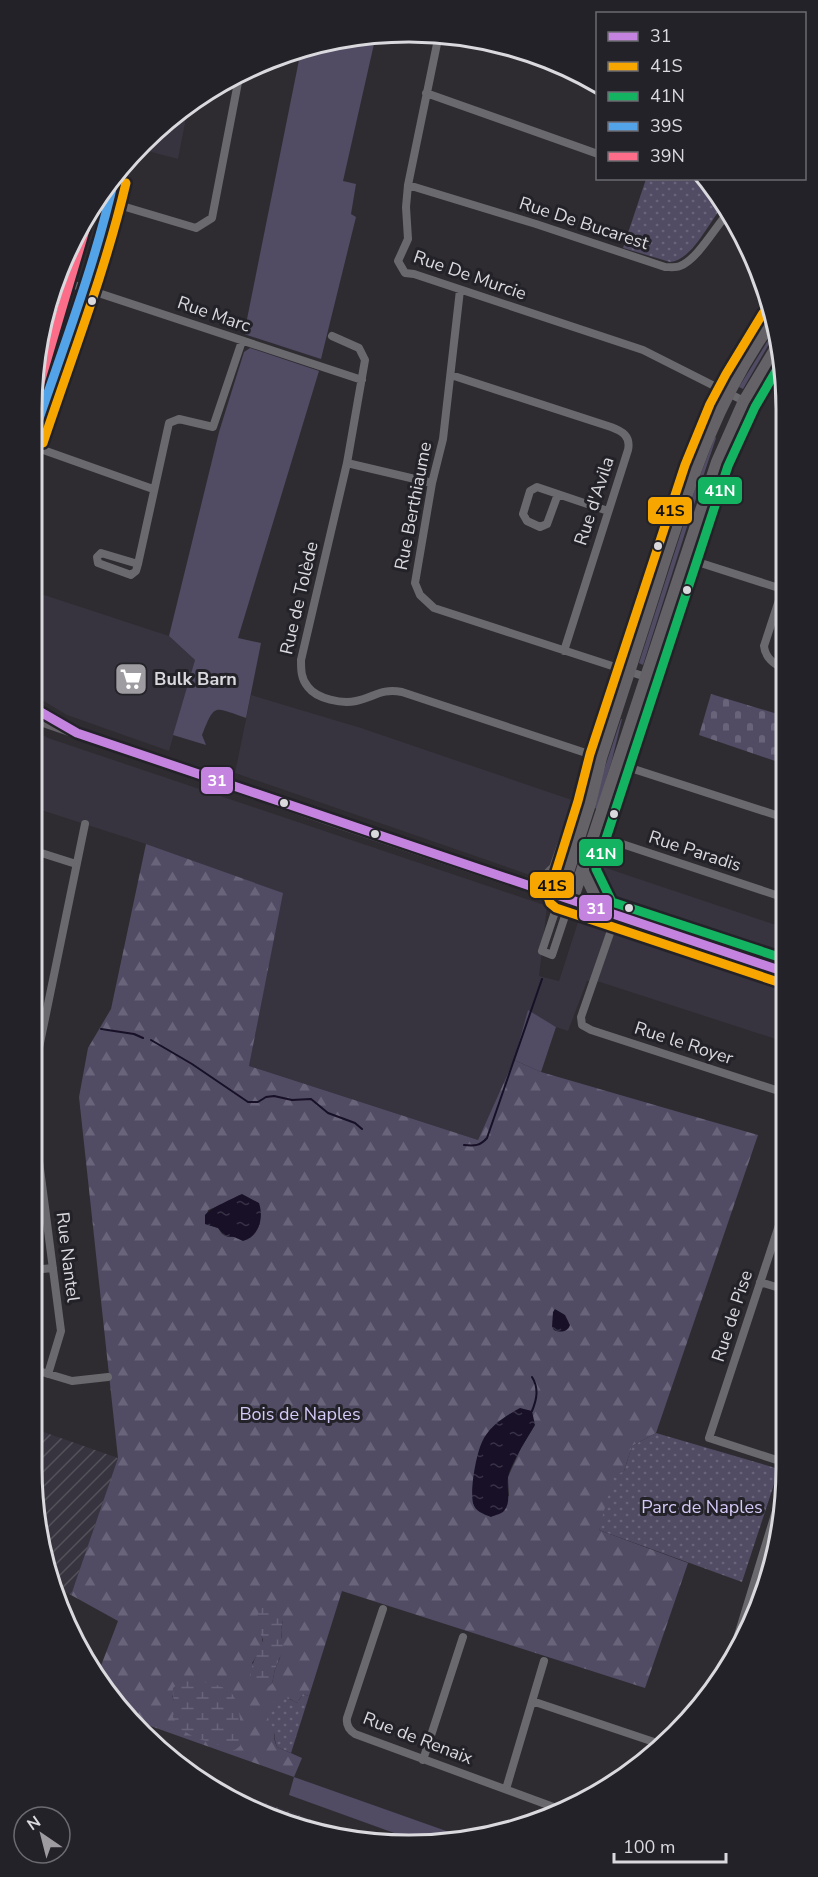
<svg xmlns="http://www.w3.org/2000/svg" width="818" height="1877" font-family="'Nunito Sans',sans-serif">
  <defs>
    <pattern id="industrial-furrows" width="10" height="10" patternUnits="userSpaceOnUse" patternTransform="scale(1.5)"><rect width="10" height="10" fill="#37343f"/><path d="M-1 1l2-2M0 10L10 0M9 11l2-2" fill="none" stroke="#53515a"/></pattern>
    <pattern id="forest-firs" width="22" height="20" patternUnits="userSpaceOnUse" patternTransform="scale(1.5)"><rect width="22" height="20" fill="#514b64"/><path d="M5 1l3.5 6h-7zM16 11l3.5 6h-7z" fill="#69647a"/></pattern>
    <pattern id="wetland-marsh" width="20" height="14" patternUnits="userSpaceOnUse" patternTransform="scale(1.5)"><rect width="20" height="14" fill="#514b64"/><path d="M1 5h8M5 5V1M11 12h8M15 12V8" fill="none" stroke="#69647a"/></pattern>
    <pattern id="cemetery-stones" width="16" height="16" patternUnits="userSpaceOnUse" patternTransform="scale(1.5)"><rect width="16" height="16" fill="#514b64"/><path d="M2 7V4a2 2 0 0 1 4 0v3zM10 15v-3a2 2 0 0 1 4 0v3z" fill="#69647a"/></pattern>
    <pattern id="park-dots" width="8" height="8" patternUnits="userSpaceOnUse" patternTransform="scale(1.5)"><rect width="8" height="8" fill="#514b64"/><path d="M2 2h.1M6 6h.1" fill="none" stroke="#69647a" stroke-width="1.8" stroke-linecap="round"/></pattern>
    <pattern id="water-ripples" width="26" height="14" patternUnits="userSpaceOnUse" patternTransform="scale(1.5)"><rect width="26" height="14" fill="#171027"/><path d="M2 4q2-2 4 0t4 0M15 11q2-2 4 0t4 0" fill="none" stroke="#383246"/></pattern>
  </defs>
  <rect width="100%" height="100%" fill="#2e2c31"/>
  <!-- built -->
  <path fill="#37343f" d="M187 113 178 159 140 149Z
    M32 591 169 636 195 660 169 751 67 715 32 694Z
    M251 695 361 728 572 800 561 837 548 868 540 873 530 875 235 773Z
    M32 729 48 738 547 906 539 976 559 981 579 919 621 930 785 985V1042L600 982 587 981 568 1031 556 1027 528 1011 514 1060 478 1140 249 1066 282 893 146 844 32 807Z
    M600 866 785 928V960L603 899 596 885Z"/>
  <!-- industrial -->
  <path fill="url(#industrial-furrows)" d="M32 1428 118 1458 71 1595 51 1586 32 1468Z
    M204 1781 315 1821 313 1830 220 1795Z"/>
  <!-- green -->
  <path fill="#514b64" d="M376 35 343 181 356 184 351 214 356 217 321 359 244 334 300 55Z
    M775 329 776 332 743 389 739 387Z
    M250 348 319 371 238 638 261 643 246 718C214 707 215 702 202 735L206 745 173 735 195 660 169 636 219 432 244 352Z
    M715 437 716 438 700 486 643 665 639 663 696 486Z
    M621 719H622L612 760 597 809 595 808 603 773Z
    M528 1010 556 1027 541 1072 514 1060Z
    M294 1777 466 1838H408L289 1795Z"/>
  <!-- forest -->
  <path fill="url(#forest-firs)" fill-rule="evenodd" d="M146 844 283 893 249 1066 478 1140 514 1060 541 1072 758 1135 656 1433 632 1446 624 1471 599 1530 688 1563 645 1688 342 1591 309 1696 303 1694 297 1703 290 1699 269 1709C267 1718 273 1721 274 1730 274 1737 274 1740 277 1747L302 1758 294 1777 125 1717 99 1671 118 1621 71 1595 118 1458 79 1097 88 1048 111 1009ZM239 1195 260 1224 252 1236 228 1237 222 1234 218 1228 205 1224 208 1210 231 1201ZM535 1425 521 1448 508 1477 509 1496 473 1504ZM283 1620 281 1630 282 1637 280 1658 275 1669 272 1684 252 1663C258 1654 265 1645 261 1634ZM172 1695 197 1738 173 1717 176 1707Z"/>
  <!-- wetland -->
  <path fill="url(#wetland-marsh)" d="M267 1605 274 1606 283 1620 281 1630 283 1650 275 1669 272 1684 263 1691C238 1682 258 1655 263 1640 258 1627 251 1613 267 1605Z
    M192 1680C204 1682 219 1684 229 1691 241 1699 242 1733 240 1746L235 1750 196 1738 180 1729 173 1717C176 1705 172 1699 173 1688L182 1681Z"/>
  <!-- cemetery -->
  <path fill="url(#cemetery-stones)" d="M711 694 784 716V764L699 735Z"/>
  <!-- park -->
  <path fill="url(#park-dots)" d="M646 179H708L724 205C709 221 693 260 670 262L623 248Z
    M656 1433 779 1469 742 1582 599 1530 613 1477 624 1471 632 1446Z
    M303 1694 309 1696 291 1753 277 1747C274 1739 275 1734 273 1728 272 1725 269 1723 268 1719 265 1710 273 1699 283 1698 288 1698 293 1700 297 1703Z"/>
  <!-- water -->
  <path fill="url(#water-ripples)" d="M242 1194 259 1203C264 1218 259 1237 243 1241L234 1237 225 1236 218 1228 205 1224V1215C210 1208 234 1198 242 1194Z
    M555 1309 565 1315 570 1325C568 1332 560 1333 554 1330L552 1327 553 1312Z
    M520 1408 532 1411 535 1425C527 1438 511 1464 508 1477 506 1488 512 1501 504 1511 501 1514 495 1515 491 1517 483 1514 475 1511 473 1503 470 1489 476 1455 482 1442 489 1426 505 1416 520 1408Z"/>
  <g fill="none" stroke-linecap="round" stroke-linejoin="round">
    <!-- stream -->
    <path stroke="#171027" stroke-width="2" d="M101 1029 134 1034 143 1038
      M151 1040 192 1064 248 1102H258L266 1097 274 1096 292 1100 311 1099 328 1113 355 1123 362 1129
      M464 1145C475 1146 480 1146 487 1138L542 979
      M532 1377C539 1388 537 1399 532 1411"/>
    <!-- minor -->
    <path stroke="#6a696d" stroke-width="8" d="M438 39 408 185 406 207 408 239 398 261 405 273 414 274 643 350 744 401
      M426 93 598 154
      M408 185 536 224 665 267C670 267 676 268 680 266 697 260 716 226 728 213
      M102 200 196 228 212 218 240 72
      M56 279 362 380
      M460 290 443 439 432 483 415 583 420 595 434 608 646 677
      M332 336 359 348 365 360 347 463 301 660C301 670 301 679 308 687 317 699 342 704 356 701 375 697 381 688 402 692L601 758
      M451 375 611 427C622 431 631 436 628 450L564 651
      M32 446 153 489
      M347 463 432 483
      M558 494 547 524 540 527 527 521 523 514 530 491 537 487 608 511
      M685 558 782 589
      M138 564 101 553 97 557 98 563 131 575 136 571 138 564 169 423 179 419 213 427 242 341
      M784 585 764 646C765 657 774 665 784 668
      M618 764 785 818
      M595 835 785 898
      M32 850 76 864
      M560 897 542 951 552 955 567 910 572 901
      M616 916 581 1017 582 1025 591 1030 785 1093
      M32 1082 85 824
      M32 1107 61 1331 48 1374
      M786 1204 709 1438 786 1463
      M32 1270 53 1268
      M760 1282 786 1290
      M32 1369 72 1381 108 1377
      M383 1609 347 1718C346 1725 349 1730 355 1734L559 1809
      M736 1642 783 1488
      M532 1701 660 1744
      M423 1760 463 1637
      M506 1789 544 1661"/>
    <!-- tertiary -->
    <path stroke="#6a696d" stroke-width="10" d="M32 410 85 229
      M32 439C60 353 96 269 114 180"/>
    <!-- secondary -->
    <path stroke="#646267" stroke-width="12" d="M32 707 49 718
      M32 717 328 819 785 972
      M583 870 603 912
      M527 886 548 875 555 868 577 806 591 782
      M560 897 590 804 601 758C622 694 643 630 663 566 692 476 717 399 773 320
      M572 901 717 462 744 401 779 343"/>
    <defs>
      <path id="bus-1" d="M32 707 77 733 785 972"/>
      <path id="bus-2" d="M763 313 726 374 710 404 685 465 590 754 578 801 548 897 550 903 556 908 781 983
        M43 443C72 356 105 272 126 183"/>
      <path id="bus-3" d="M783 359 755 407 728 466 596 869 612 902 785 959"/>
      <path id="bus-4" d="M32 439C61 353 94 269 114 180"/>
      <path id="bus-5" d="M32 410 85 230"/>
    </defs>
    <!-- bus-1 casing -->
    <use href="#bus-1" stroke="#232228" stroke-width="14"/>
    <!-- bus-2 casing -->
    <use href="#bus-2" stroke="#232228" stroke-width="14"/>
    <!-- bus-3 casing -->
    <use href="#bus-3" stroke="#232228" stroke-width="14"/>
    <!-- bus-4 casing -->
    <use href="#bus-4" stroke="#232228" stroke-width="14"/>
    <!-- bus-5 casing -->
    <use href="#bus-5" stroke="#232228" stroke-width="14"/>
    <!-- bus-1 -->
    <use href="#bus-1" stroke="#c483df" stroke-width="9"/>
    <!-- bus-2 -->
    <use href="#bus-2" stroke="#f7a600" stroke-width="9"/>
    <!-- bus-3 -->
    <use href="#bus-3" stroke="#13b361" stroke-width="9"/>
    <!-- bus-4 -->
    <use href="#bus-4" stroke="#53a3e8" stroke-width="9"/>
    <!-- bus-5 -->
    <use href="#bus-5" stroke="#fb6d88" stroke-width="9"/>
  </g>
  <!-- icons -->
  <defs>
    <symbol id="supermarket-square" viewBox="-11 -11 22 22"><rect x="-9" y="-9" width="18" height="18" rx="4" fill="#9e9ca1" stroke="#232228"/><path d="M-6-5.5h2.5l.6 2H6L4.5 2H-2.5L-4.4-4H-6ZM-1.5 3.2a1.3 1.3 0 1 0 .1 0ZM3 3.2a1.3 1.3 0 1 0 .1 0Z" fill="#fff"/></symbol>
  </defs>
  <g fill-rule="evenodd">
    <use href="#supermarket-square" x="112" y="660" width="38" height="38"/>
  </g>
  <!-- markers -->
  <g fill="#dad9de" stroke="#232228" stroke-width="2">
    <circle cx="92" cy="301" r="5"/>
    <circle cx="658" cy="546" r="5"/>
    <circle cx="687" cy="590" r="5"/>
    <circle cx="284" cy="803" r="5"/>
    <circle cx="614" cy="814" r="5"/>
    <circle cx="375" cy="834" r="5"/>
    <circle cx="629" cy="908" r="5"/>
  </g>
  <g text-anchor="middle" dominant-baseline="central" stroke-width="6" stroke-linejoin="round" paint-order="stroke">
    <!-- street labels -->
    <g font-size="18" fill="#dad9de" stroke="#232228">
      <text transform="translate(584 223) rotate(18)">Rue De Bucarest</text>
      <text transform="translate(470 275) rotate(19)">Rue De Murcie</text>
      <text transform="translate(214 314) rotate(19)">Rue Marc</text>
      <text transform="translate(594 501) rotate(-72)">Rue d'Avila</text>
      <text transform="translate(413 506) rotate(-79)">Rue Berthiaume</text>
      <text transform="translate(299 598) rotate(-77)">Rue de Tolède</text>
      <text transform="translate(695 851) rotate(18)">Rue Paradis</text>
      <text transform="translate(684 1043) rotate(18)">Rue le Royer</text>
      <text transform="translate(68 1257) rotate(83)">Rue Nantel</text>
      <text transform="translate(732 1316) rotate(-72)">Rue de Pise</text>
      <text transform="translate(418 1738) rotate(21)">Rue de Renaix</text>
    </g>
    <!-- poi labels -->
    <g font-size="18" font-weight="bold" fill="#dad9de" stroke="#232228" text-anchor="start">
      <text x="154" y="679">Bulk Barn</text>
    </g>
    <!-- park labels -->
    <g font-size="18" fill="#d5c9f7" stroke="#232228">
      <text x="300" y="1414">Bois de Naples</text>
      <text x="702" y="1507">Parc de Naples</text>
    </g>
  </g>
  <!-- crop -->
  <path d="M0 0H818V1877H0ZM409 42H409A367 367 0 0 1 776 409V1468A367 367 0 0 1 409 1835H409A367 367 0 0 1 42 1468V409A367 367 0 0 1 409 42Z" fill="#232228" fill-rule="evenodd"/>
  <path fill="none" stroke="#dad9de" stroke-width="3" d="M409 42H409A367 367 0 0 1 776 409V1468A367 367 0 0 1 409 1835H409A367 367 0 0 1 42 1468V409A367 367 0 0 1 409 42Z"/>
  <g stroke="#232228" stroke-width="2">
    <rect x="697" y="476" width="46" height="29" rx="6" fill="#13b361"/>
    <rect x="647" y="496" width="46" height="29" rx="6" fill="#f7a600"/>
    <rect x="200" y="766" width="34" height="29" rx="6" fill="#c483df"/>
    <rect x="578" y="838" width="46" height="29" rx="6" fill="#13b361"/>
    <rect x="529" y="871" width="46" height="28" rx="6" fill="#f7a600"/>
    <rect x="578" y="894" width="35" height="28" rx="6" fill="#c483df"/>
  </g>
  <g font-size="16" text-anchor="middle" font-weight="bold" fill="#fff">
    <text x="720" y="496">41N</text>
    <text x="217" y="786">31</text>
    <text x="601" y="859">41N</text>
    <text x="596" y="914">31</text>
  </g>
  <g font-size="16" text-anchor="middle" font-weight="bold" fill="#111">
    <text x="670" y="516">41S</text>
    <text x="552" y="891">41S</text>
  </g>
  <!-- legend -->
  <rect x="596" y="12" width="210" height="168" fill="#232228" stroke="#6c6b71" stroke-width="1.5"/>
  <rect x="608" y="32" width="30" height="9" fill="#c483df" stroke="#6c6b71" stroke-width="1.5"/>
  <text x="650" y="42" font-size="18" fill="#dad9de">31</text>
  <rect x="608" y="62" width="30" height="9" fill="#f7a600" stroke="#6c6b71" stroke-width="1.5"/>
  <text x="650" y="72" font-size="18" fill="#dad9de">41S</text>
  <rect x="608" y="92" width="30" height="9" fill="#13b361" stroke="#6c6b71" stroke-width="1.5"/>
  <text x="650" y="102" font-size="18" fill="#dad9de">41N</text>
  <rect x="608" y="122" width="30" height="9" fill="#53a3e8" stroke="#6c6b71" stroke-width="1.5"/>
  <text x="650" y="132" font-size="18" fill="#dad9de">39S</text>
  <rect x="608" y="152" width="30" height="9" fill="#fb6d88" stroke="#6c6b71" stroke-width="1.5"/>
  <text x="650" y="162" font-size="18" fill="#dad9de">39N</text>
  <!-- north arrow -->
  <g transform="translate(42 1835) rotate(325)"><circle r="28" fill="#232228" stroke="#6c6b71" stroke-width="1.5"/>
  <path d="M0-4.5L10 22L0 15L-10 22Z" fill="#9e9ca1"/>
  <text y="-9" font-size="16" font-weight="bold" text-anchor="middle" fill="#dad9de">N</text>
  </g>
  <!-- scale -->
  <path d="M614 1853v9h112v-9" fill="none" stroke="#dad9de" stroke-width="3"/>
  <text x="623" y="1853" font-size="18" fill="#dad9de" stroke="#232228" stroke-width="4.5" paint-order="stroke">100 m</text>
</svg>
